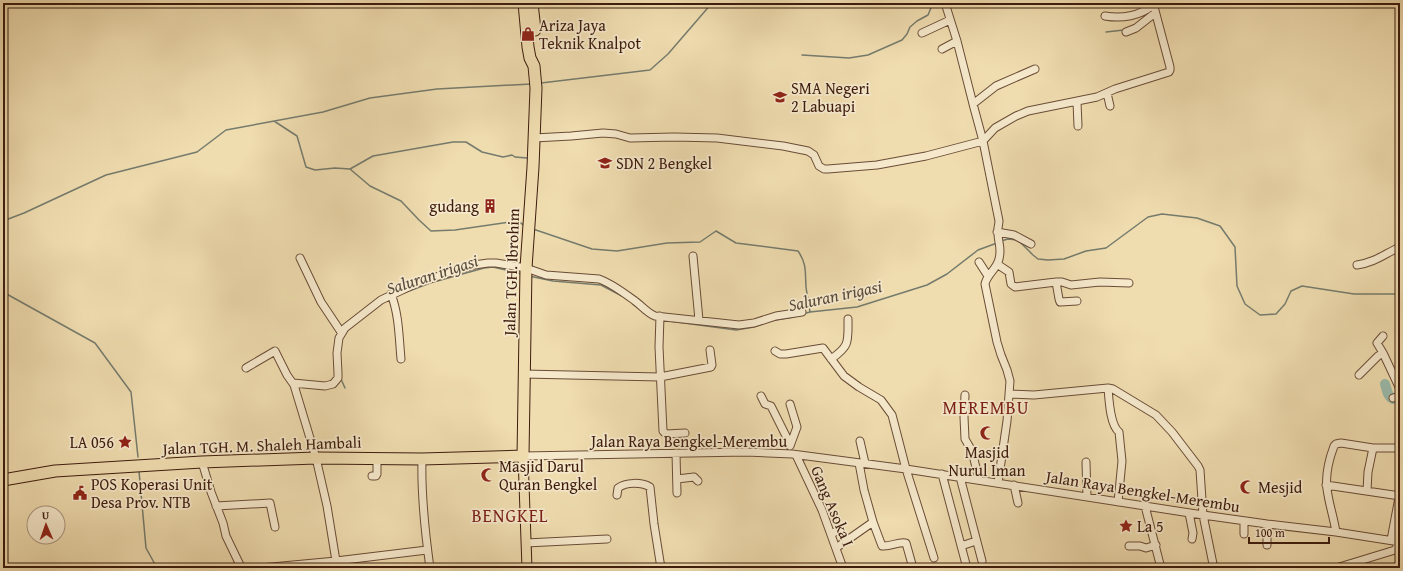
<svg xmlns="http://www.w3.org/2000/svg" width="1403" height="571" font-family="'Gentium Book Plus',serif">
  <rect width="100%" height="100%" fill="#efdcaf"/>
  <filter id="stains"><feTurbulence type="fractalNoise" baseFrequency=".005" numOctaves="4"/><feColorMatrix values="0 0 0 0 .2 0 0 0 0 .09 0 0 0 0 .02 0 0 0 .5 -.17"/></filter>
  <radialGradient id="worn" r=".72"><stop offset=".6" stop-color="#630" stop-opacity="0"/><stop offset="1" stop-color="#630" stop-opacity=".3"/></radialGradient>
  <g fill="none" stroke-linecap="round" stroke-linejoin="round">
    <!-- stream -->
    <path stroke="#757b6d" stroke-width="1.5" d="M1157 8 1162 3
      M1106 32 1124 30
      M802 55 849 58 868 55 902 40 907 34 910 27 917 21 928 15 933 3
      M541 83 650 70 668 54 712 3
      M274 121 297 136 306 167 315 170 335 168 350 169 370 186 401 201 419 220 431 231 455 230 517 221 524 225
      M350 169 373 156 453 142H466L482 152 503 157 512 155 515 157 527 158
      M3 221 24 213 106 175 197 152 226 130 323 112 370 98 437 89 531 84
      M533 229 592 249 617 251 667 243 700 242 716 231 736 243 798 251C807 264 805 272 806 287 807 295 809 304 810 312
      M1001 241 1008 239 1018 240 1033 255 1038 259 1048 260 1064 259 1086 251 1106 248 1148 217 1162 214 1197 218 1220 226 1235 247 1237 286 1245 304 1260 315 1276 314 1285 304 1291 291 1302 286 1354 294H1400
      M529 276 553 281 601 285 622 296
      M3 292 95 343 131 392 138 457
      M404 293 430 283 484 268 493 267 522 274
      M803 314 810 312 857 307 927 285 947 274 978 250 997 243
      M662 320 736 330 754 327 763 324
      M770 321 794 317
      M341 379 345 388
      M139 471 146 548 157 568"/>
    <!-- river -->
    <path stroke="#9abbad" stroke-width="10" d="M1385 384C1387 390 1387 396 1393 399L1400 397"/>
    <defs>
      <path id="minor" d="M945 3 957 41 973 104
        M1105 16C1122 19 1140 16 1153 5
        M1126 32 1136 28 1155 13
        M922 33 950 20
        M942 49 957 41
        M1107 93 1110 106
        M1077 102 1078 126
        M534 138 571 136 603 133 616 134 630 138 674 137 717 138 783 146 808 151 814 155 819 166 824 169H828L877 165 926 156 983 141 995 128 1016 116 1028 111 1097 97 1115 89 1169 72 1170 70V67L1153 3
        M997 232 1014 235 1031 244
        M693 256 699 320
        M300 258 321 302 341 332
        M979 262 988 276
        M997 264 1009 272 1011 284 1015 287 1056 282H1062L1071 285 1100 282 1129 283
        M1357 265C1376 262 1384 254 1400 247
        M1056 282 1059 299 1060 302 1077 301
        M391 294C399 314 399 338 401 359
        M660 316 659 347 663 431 666 434 685 433
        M775 351 780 354H786L823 348 844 376 859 387 881 400 892 415 906 469 934 558
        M1383 353 1377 343 1383 336
        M831 359C850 346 848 342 848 319
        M246 368 275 351 287 375 294 385 316 458 327 506 336 561 338 568
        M524 374 660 377 711 367 712 365 710 350
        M1359 375 1378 356 1383 353 1400 389
        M293 383 325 386 333 384 338 378V373L337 353 339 338 345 328 381 300 417 283 474 265 488 263H496L526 268 546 275 599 279C611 283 624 293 635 301 642 306 647 313 655 316L739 325 754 323 776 316 802 312
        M1108 388C1109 400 1110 425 1119 432L1122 461 1118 502
        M1009 394 1034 395 1108 388 1113 389 1156 415 1172 432 1198 466 1200 470 1203 515 1213 564
        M965 395 964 417 965 439 972 451 979 480
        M761 396 765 404 771 406 790 444
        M1393 398 1400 396
        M790 404 797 427 790 446
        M860 441 865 463
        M676 453 677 493
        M796 455 822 510 843 568
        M523 456 746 452 792 454 906 469 1203 515 1267 524 1336 532 1400 542
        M422 459C421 495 425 532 430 568
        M202 462 211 492 223 523 226 536 240 565 244 568
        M1086 462 1087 497
        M942 474 967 568
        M372 476H376L377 474V458
        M960 477 982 561
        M677 479 694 477 698 481
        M998 483 1007 421 1010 381 1007 370 1001 355 997 342 985 284C987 274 997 269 999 259 1002 247 998 244 998 233 997 229 999 225 999 221L983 141 973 104 996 86 1035 69
        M1014 485 1018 503
        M1326 485 1400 496
        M1367 491 1368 472 1373 448
        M617 495 618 488C626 482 641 482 650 487L654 524 661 568
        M216 506 270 503 275 527
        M1145 506 1161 568
        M1189 513 1193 533 1192 539
        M1244 521V534
        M873 522 882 546C891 547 899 541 906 543L913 568
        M1336 532C1334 519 1330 507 1328 495 1324 478 1328 462 1334 446L1336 444 1341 443 1373 448H1400
        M831 534 839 530
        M1391 540 1400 492
        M526 543 607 539
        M1267 545V524
        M961 546 976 541
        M1129 546H1140L1146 548 1156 545
        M836 548 873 522 864 490 859 463
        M232 568 240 565
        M261 568 336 561 427 550
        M1336 568 1395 550 1397 547V541"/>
      <path id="major" d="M523 456 527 568"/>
      <path id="highway" d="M532 3 535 30
        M3 480 55 471 202 462 316 458 422 459 523 456 526 268 533 167 536 88 534 66 530 58 528 47 524 3"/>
    </defs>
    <!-- minor casing -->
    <use href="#minor" stroke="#6a4c36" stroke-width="9"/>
    <!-- major casing -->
    <use href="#major" stroke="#3d1c0e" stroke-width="11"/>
    <!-- highway casing -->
    <use href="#highway" stroke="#3d1c0e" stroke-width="13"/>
    <!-- minor -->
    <use href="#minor" stroke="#f5e8cb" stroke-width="7"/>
    <!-- major -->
    <use href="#major" stroke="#efdcaf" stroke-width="9"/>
    <!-- highway -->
    <use href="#highway" stroke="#efdcaf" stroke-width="11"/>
  </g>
  <!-- icons -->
  <defs>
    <symbol id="shop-bare" viewBox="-9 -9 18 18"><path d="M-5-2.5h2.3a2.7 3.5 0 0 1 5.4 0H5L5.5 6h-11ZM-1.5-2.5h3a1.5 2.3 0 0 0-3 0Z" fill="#8f2418" stroke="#f5e8cb" stroke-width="2.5" paint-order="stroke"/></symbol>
    <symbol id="school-bare" viewBox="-9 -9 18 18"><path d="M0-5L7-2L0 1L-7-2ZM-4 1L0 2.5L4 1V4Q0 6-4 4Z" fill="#8f2418" stroke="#f5e8cb" stroke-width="2.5" paint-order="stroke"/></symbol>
    <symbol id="building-bare" viewBox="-9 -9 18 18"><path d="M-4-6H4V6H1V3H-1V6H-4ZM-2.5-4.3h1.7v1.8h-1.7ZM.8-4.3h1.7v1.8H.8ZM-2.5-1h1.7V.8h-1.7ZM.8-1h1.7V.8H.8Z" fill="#8f2418" stroke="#f5e8cb" stroke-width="2.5" paint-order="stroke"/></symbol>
    <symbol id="mosque-bare" viewBox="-9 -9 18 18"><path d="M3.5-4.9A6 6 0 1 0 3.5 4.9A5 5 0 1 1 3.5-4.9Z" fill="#8f2418" stroke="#f5e8cb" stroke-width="2.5" paint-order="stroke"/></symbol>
    <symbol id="sight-bare" viewBox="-9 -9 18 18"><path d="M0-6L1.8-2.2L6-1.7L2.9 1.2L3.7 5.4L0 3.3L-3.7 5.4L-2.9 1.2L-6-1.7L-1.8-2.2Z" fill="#8f2418" stroke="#f5e8cb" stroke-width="2.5" paint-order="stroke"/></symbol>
    <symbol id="civic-bare" viewBox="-9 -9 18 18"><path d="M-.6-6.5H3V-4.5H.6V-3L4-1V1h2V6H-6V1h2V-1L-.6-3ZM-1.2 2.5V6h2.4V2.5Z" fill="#8f2418" stroke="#f5e8cb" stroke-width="2.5" paint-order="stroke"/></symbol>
  </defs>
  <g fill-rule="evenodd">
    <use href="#shop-bare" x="518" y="24" width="20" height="20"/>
    <use href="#school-bare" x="770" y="87" width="20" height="20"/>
    <use href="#school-bare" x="595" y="153" width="20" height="20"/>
    <use href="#building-bare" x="480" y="196" width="20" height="20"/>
    <use href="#mosque-bare" x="977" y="423" width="20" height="20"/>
    <use href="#sight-bare" x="115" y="432" width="20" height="20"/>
    <use href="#mosque-bare" x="478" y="465" width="20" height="20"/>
    <use href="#mosque-bare" x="1237" y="477" width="20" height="20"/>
    <use href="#civic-bare" x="70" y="483" width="20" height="20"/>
    <use href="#sight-bare" x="1116" y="516" width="20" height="20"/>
  </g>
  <g text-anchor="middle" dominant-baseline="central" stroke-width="3.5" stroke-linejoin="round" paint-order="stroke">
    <!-- poi labels -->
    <g font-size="16" fill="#3d1c0e" stroke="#f5e8cb" text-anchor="start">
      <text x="539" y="25">Ariza Jaya<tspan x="539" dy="18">Teknik Knalpot</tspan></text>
      <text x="791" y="88">SMA Negeri<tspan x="791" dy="18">2 Labuapi</tspan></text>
      <text x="616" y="163">SDN 2 Bengkel</text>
      <text x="479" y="206" text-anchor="end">gudang</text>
      <text x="114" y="442" text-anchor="end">LA 056</text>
      <text x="987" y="452" text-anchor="middle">Masjid<tspan x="987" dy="18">Nurul Iman</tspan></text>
      <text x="499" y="466">Masjid Darul<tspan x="499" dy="18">Quran Bengkel</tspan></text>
      <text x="91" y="484">POS Koperasi Unit<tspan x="91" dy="18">Desa Prov. NTB</tspan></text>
      <text x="1258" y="487">Mesjid</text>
      <text x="1137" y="526">La 5</text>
    </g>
    <!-- street labels -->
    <g font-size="16" fill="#3d1c0e" stroke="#f5e8cb">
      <text transform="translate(511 272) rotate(-88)">Jalan TGH. Ibrohim</text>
      <text x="689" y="441">Jalan Raya Bengkel-Merembu</text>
      <text transform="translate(262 445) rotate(-2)">Jalan TGH. M. Shaleh Hambali</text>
      <text transform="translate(1143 491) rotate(9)">Jalan Raya Bengkel-Merembu</text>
      <text transform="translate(833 506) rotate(67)">Gang Asoka I</text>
    </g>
    <!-- water labels -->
    <g font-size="17" font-style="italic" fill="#594c3e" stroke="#f5e8cb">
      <text transform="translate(432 274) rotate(-18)">Saluran irigasi</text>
      <text transform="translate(835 295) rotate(-12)">Saluran irigasi</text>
    </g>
    <!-- quarter labels -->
    <g font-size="18" letter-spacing="1" fill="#7a1f14" stroke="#f5e8cb">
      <text x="986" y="407">MEREMBU</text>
      <text x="510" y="515">BENGKEL</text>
    </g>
  </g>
  <!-- margin -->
  <rect width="1403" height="571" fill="none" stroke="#efdcaf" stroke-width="16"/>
  <rect x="4" y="4" width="1395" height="563" fill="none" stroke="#3d1c0e" stroke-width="2"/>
  <rect x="8" y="8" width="1387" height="555" fill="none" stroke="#3d1c0e"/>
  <!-- north arrow -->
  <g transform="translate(46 525) rotate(358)"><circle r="19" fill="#f5e8cb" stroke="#ab967f"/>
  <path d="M0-3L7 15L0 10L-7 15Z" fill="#8f2418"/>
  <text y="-6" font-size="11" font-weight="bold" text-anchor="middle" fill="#3d1c0e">U</text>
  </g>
  <!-- scale -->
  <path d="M1249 537v6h80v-6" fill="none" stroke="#3d1c0e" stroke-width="2"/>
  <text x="1255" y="537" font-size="12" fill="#3d1c0e" stroke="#f5e8cb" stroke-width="3" paint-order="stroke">100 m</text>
  <rect width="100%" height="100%" filter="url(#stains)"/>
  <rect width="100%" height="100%" fill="url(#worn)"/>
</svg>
